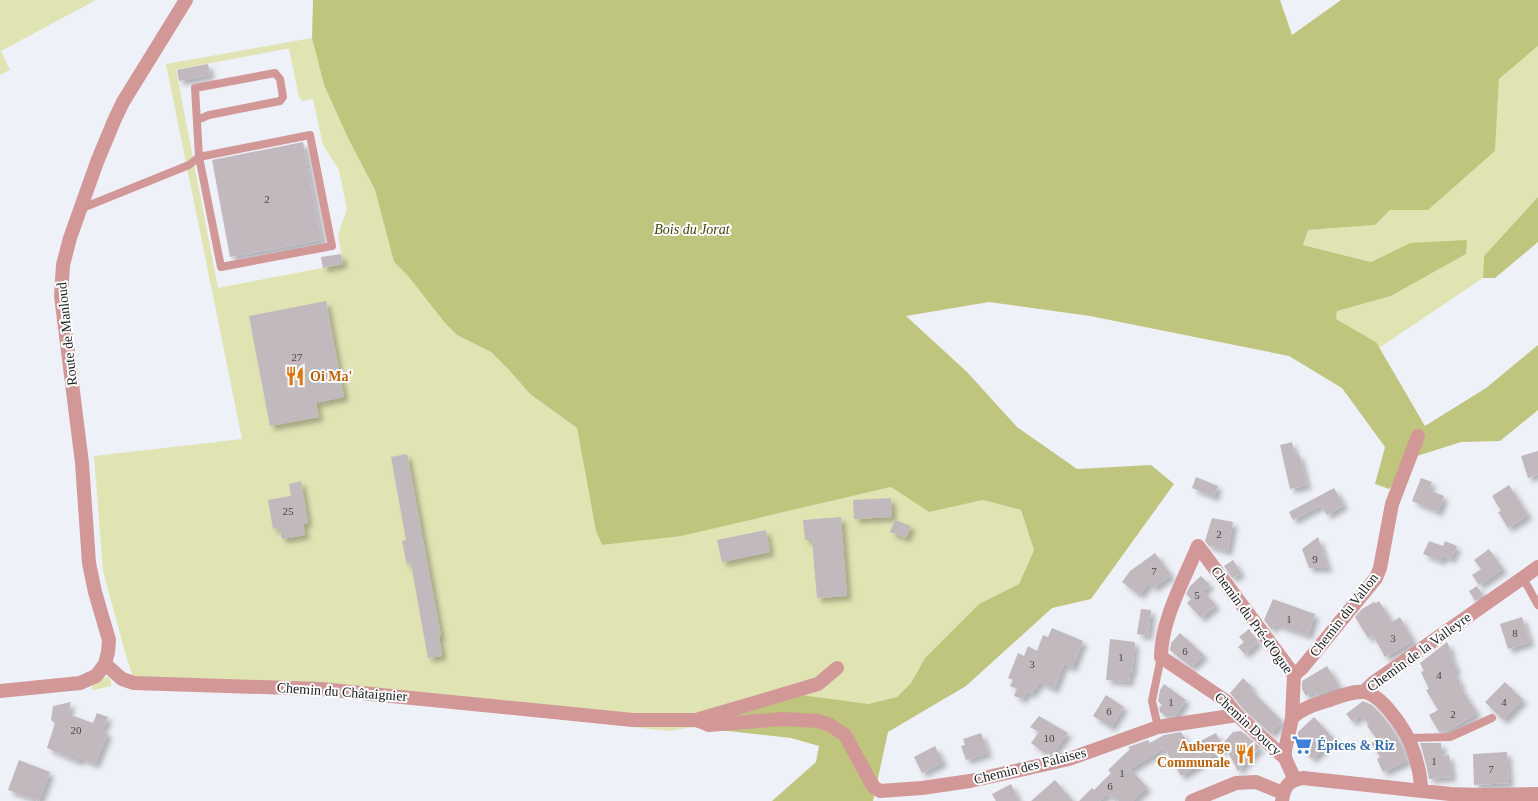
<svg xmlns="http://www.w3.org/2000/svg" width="1538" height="801" font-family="Georgia,serif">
  <defs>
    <filter id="shadow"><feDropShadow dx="4.5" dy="4.5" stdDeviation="2.5" flood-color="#0004"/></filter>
  </defs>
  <rect width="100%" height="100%" fill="#eff1f8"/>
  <!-- green -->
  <path fill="#e0e4b3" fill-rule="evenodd" d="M0 0H96L1 51 10 70 0 75Z
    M312 38 324 85 348 138 375 190 394 262 408 276 445 323 457 335 491 352 509 370 530 394 577 428 596 531 602 545 683 535 891 487 929 512 983 500 1021 510 1034 550 1019 584 979 604 925 658 911 683 897 697 868 704 851 703 668 731 359 696 137 688 126 656 103 571 94 456 242 439 166 64ZM285 49H289L299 97 302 101 313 99 323 145 339 170 347 209 338 235 343 264 218 288 176 70Z
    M1538 46V197L1484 256 1483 278 1379 348 1376 342 1336 319 1337 311 1391 296 1466 254 1410 243 1371 262 1303 245 1308 230 1375 225 1390 210 1428 209 1495 151 1499 79Z
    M108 677 111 680V686L94 690 91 689C93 684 102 677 108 677Z"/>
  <!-- forest -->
  <path fill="#bfc57c" d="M313 0H1280L1292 35 1341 0H1538V46L1499 79 1495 151 1428 210H1390L1375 225 1308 230 1303 245 1371 262 1410 243 1467 240 1466 254 1391 296 1337 311 1336 319 1376 342 1425 426 1486 388 1538 345V410L1500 441 1461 442 1414 457 1389 489 1375 484 1385 447 1342 388 1289 356 1090 316 989 302 906 316 967 372 1017 427 1077 469 1151 465 1174 484 1091 599 1052 608 966 686 888 732 873 801H772L816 762 819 746 791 738 692 727 801 695 868 704 897 697 911 683 925 658 979 604 1019 584 1034 550 1021 510 983 500 929 512 891 487 681 536 602 545 596 531 577 428 530 394 509 370 491 352 457 335 445 323 408 276 394 262 375 190 348 138 324 85 312 38Z
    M1538 197V242L1495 278H1483L1484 256Z"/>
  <!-- building -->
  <path fill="#c1b9bd" filter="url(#shadow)" d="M208 64 210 75 179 81 177 70Z
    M303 142 322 240 230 257 212 160Z
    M341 254 343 264 323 268 321 257Z
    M326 301 344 397 316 403 319 417 270 426 249 316Z
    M1292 442 1295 455 1299 454 1307 485 1290 489 1280 445Z
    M1538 451V474L1528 478 1521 456Z
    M407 454 441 636H439L442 656 428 658 411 564 407 565 402 541 406 540 391 457Z
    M1196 477 1218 486 1214 497 1192 488Z
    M1421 478 1432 482 1429 490 1444 496 1438 512 1412 501Z
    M301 481 308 523 303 524 305 535 282 539 279 528 273 529 268 500 291 496 289 484Z
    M1509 485 1528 515 1508 528 1498 512 1501 511 1492 496Z
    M1334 488 1344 505 1327 515 1321 505 1293 520 1289 512Z
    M891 498 892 517 854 519 853 500Z
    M841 517 847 596 817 598 812 540H805L803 520Z
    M1212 518 1233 522 1228 551 1209 546 1205 541Z
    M895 520 911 526 906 538 890 532Z
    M766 530 770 552 722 562 717 540Z
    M1318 537 1328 568H1309L1302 549Z
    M1429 541 1443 546 1445 541 1457 546 1451 559 1443 556 1441 561 1423 554Z
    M1489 549 1503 569 1479 585 1472 575 1481 569 1474 560Z
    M1155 553 1171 575 1153 588 1149 583 1139 595 1122 582 1130 571Z
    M1233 560 1241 573 1232 578 1224 566Z
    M1201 576 1210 585 1203 591 1216 605 1201 618 1187 603 1191 599 1186 594 1190 586Z
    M1477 586 1483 595 1475 601 1469 591Z
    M1273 599 1315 614 1308 635 1275 624 1272 630 1264 620Z
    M1379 601 1392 622 1400 617 1413 641 1385 657 1373 635 1368 638 1355 617 1362 609 1374 602 1376 603Z
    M1141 609 1151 610 1148 636 1137 634Z
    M1522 617 1530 642 1508 649 1500 624Z
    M1052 628 1083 641 1072 668 1064 664 1054 689 1039 682 1036 689 1034 688 1032 694 1026 692 1023 699 1014 696 1017 689 1010 686 1013 680 1008 678 1018 653 1024 656 1028 646 1037 651 1043 635 1048 637Z
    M1249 629 1258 642 1245 654 1238 647 1244 642 1239 637Z
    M1180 633 1204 655 1191 667 1170 650 1171 643Z
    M1110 639 1135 642 1132 673H1130L1129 682 1106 680Z
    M1447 642 1451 651 1449 652 1457 670 1453 671 1461 684 1459 685 1477 713 1448 731 1439 732 1429 715 1438 710 1426 690 1429 689 1421 672 1424 671 1420 663Z
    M1327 666 1340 687 1316 695 1313 691 1306 696 1302 689V681Z
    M1243 678 1253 688 1251 690 1282 721 1271 734 1243 709 1230 693Z
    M1505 682 1523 700 1503 720 1485 702Z
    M1164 684 1186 700 1175 716 1167 717 1160 712 1159 708 1162 705 1158 701 1160 690Z
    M1106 695 1124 707 1111 727 1093 716Z
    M1363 701 1372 705 1378 711 1390 725 1402 746 1407 761 1383 772 1377 759 1380 757 1371 743 1377 739 1367 726 1369 724 1360 715 1353 722 1346 714Z
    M71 702 68 714 93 723 97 713 108 717 102 731 108 733 95 764 79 758V762L47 748 55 723 51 720 53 706Z
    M1039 716 1068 733 1052 754 1047 755 1031 743 1039 732 1030 727Z
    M1314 717 1334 739 1312 759 1296 742 1298 732Z
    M1241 731 1260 747 1238 771 1223 743 1233 732Z
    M1181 732 1190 746 1216 733 1224 749 1199 762 1200 764 1181 776 1164 748 1130 769 1147 787 1133 801H1119L1114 796 1112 798 1107 794 1100 801H1079L1092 788 1094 790 1111 773 1108 770 1130 749 1128 747 1148 740 1150 743 1164 735Z
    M981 733 988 753 966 760 961 746 965 745 963 739Z
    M1420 743H1441L1442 756 1449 755 1452 777 1429 779 1426 764Z
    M935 746 943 762 922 773 914 757Z
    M1507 752 1509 783 1474 785 1473 754Z
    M19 760 50 772 39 801 8 790Z
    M1055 780 1073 801H1031Z
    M1011 784 1019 801H996L992 794Z"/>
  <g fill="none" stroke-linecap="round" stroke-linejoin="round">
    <!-- service -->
    <path stroke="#d29898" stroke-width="8" d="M80 209 189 165 199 157 310 135 332 246 221 267 199 157 195 88 275 73 280 79 283 97 280 101 209 115 197 120
      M1523 578 1538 605
      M1158 727 1152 701 1161 657
      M1408 738 1450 737 1492 718"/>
    <!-- minor -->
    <path stroke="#d29898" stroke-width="14" d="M1198 546C1184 580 1161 620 1161 657L1226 701 1237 715 1285 758
      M1198 546 1294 675 1292 718 1285 750V758L1295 780
      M105 664 122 679 134 683 321 689 633 720H696L818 684 837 668
      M1294 675 1302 668 1376 578 1380 568 1392 504 1418 436
      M0 691 80 683 96 676 105 664 108 652 109 640 95 592 89 563 82 463 61 296 63 265 70 238 97 162 114 121 123 102 186 0
      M1364 692 1373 683 1538 567
      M1292 718C1302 708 1316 704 1330 700 1340 696 1352 691 1364 692 1381 694 1403 727 1410 742 1416 757 1421 774 1421 791
      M697 720 709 725 783 719 818 721 830 725 845 735 870 781 874 787 880 791 922 788 970 781 1069 759 1158 727 1237 715
      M1192 801 1236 783 1256 782 1283 793
      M1282 801C1284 787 1288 780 1303 778L1450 794 1482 795 1538 794"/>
  </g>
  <!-- icons -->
  <defs>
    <symbol id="restaurant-bare" viewBox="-9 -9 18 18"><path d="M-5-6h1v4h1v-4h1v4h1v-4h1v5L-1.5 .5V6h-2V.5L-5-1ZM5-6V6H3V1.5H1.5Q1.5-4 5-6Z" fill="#e8710a" stroke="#fff" stroke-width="2.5" paint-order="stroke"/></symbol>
    <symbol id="supermarket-bare" viewBox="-9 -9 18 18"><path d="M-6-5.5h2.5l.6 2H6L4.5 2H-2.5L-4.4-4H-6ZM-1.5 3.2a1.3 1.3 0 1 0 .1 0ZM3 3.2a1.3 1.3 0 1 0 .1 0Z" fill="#3f7fe0" stroke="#fff" stroke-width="2.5" paint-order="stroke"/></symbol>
  </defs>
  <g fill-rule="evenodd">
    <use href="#restaurant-bare" x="281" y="362" width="28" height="28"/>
    <use href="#supermarket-bare" x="1288" y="731" width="28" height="28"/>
    <use href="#restaurant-bare" x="1231" y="740" width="28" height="28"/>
  </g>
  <g text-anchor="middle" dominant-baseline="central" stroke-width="4" stroke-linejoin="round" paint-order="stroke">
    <!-- number labels -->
    <g font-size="11" fill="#49484a">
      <text x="267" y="199">2</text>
      <text x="297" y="357">27</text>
      <text x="288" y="511">25</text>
      <text x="1219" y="534">2</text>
      <text x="1315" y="559">9</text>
      <text x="1154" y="571">7</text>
      <text x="1197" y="595">5</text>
      <text x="1289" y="619">1</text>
      <text x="1515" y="633">8</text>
      <text x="1393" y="638">3</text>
      <text x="1185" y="651">6</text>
      <text x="1121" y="657">1</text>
      <text x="1032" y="664">3</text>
      <text x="1439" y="675">4</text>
      <text x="1171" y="702">1</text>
      <text x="1504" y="702">4</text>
      <text x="1109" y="711">6</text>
      <text x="1453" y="714">2</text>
      <text x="76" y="730">20</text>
      <text x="1049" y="738">10</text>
      <text x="1434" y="761">1</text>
      <text x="1491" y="769">7</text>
      <text x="1122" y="773">1</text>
      <text x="1110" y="786">6</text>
    </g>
    <!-- park labels -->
    <g font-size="14" font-style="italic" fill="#42450c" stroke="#fff">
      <text x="692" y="229">Bois du Jorat</text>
    </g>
    <!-- street labels -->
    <g font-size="14" fill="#212224" stroke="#fff">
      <text transform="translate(67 334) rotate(-96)">Route de Manloud</text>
      <text transform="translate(1344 615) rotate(-52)">Chemin du Vallon</text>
      <text transform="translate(1252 620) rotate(54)">Chemin du Pré-d'Ogue</text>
      <text transform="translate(1419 652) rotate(-36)">Chemin de la Valleyre</text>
      <text transform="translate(342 692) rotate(4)">Chemin du Châtaignier</text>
      <text transform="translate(1248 724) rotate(43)">Chemin Doucy</text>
      <text transform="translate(1030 766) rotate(-14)">Chemin des Falaises</text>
    </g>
    <!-- food labels -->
    <g font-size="14" font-weight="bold" fill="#c56008" stroke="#fff" text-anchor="start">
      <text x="310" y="376">Oi Ma'</text>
      <text x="1230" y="746" text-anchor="end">Auberge<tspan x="1230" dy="16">Communale</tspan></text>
    </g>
    <!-- shop labels -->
    <g font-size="14" font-weight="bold" fill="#366cbe" stroke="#fff" text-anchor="start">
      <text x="1317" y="745">Épices &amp; Riz</text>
    </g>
  </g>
</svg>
